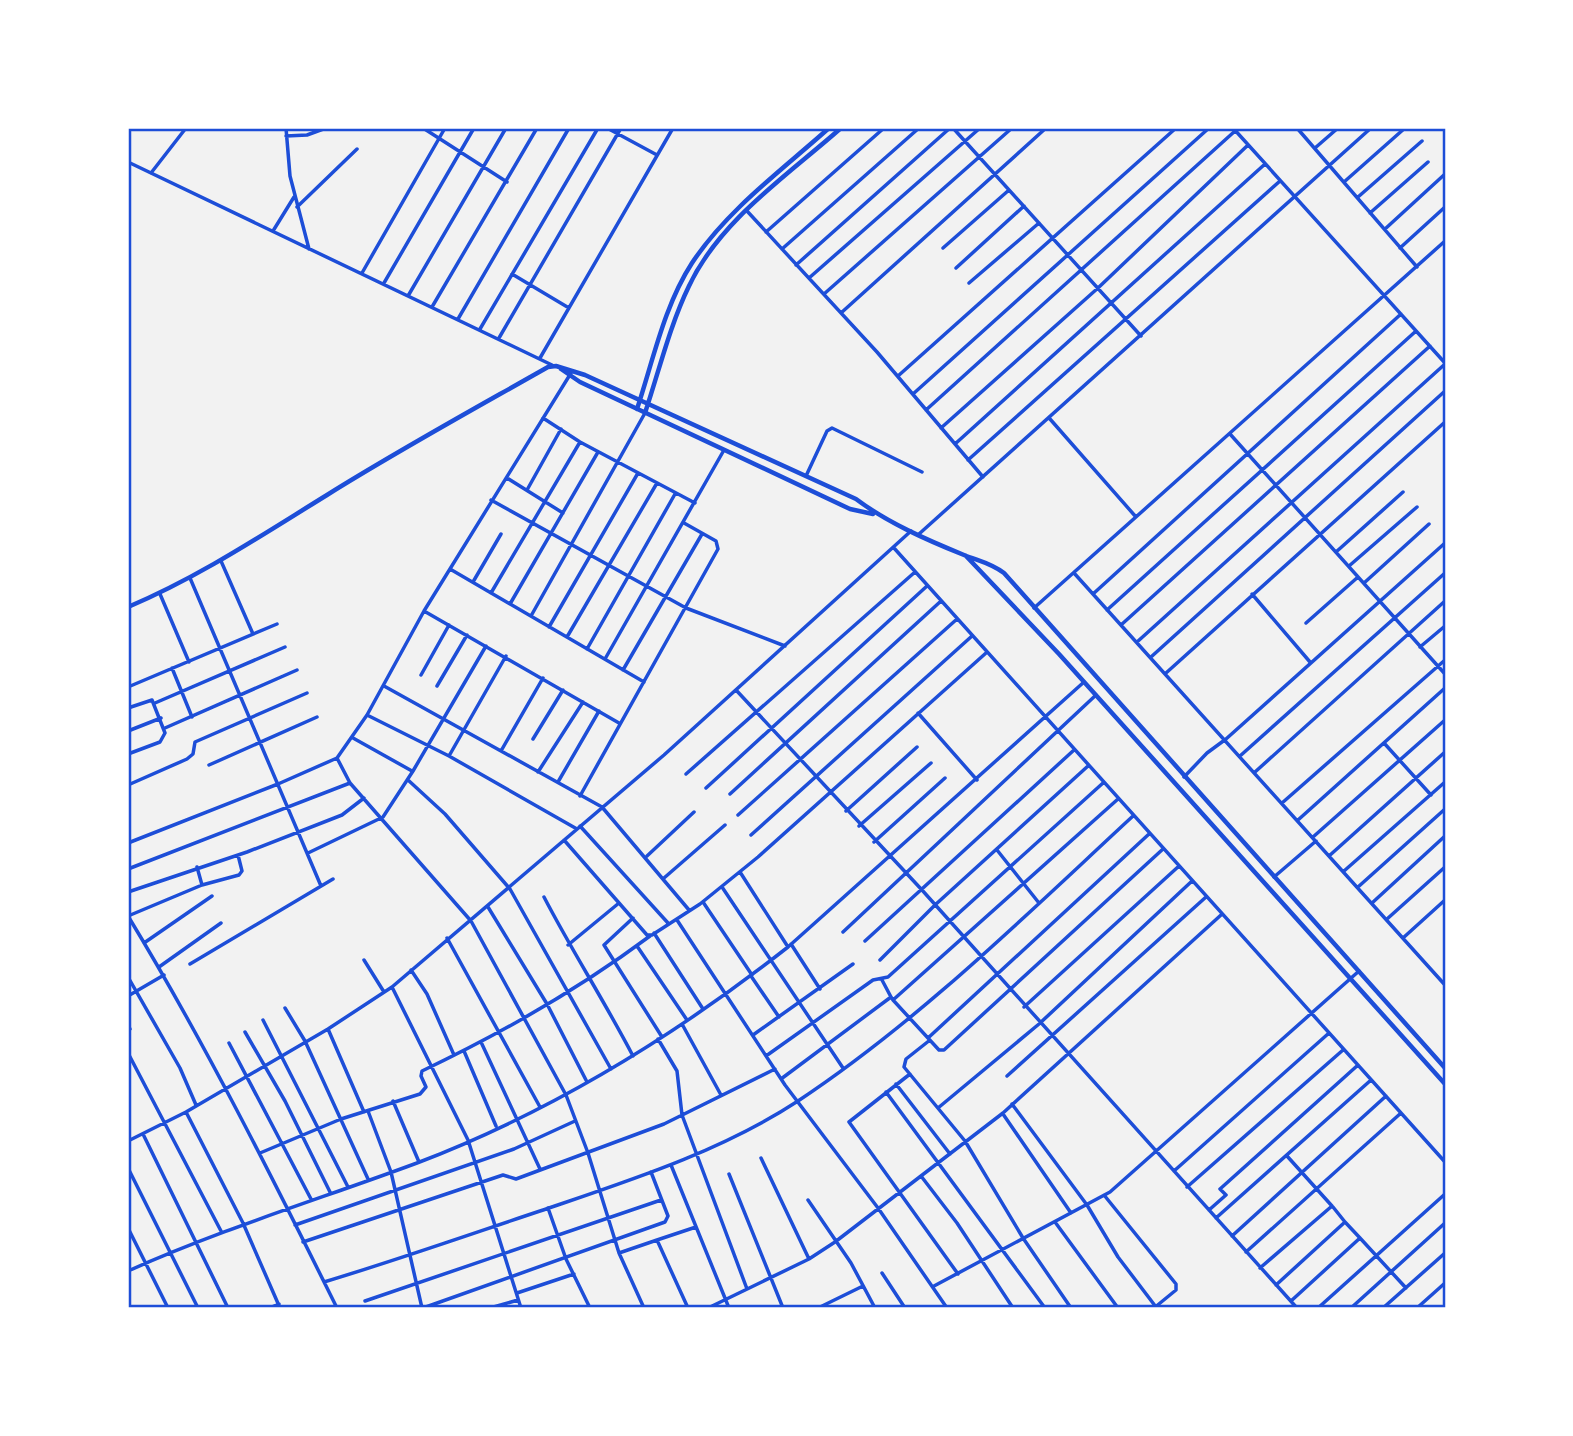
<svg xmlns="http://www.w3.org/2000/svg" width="1573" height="1436" font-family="'Libre Baskerville',serif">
  <rect width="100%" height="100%" fill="#f2f2f2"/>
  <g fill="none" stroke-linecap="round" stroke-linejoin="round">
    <!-- minor -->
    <path stroke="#1d4ed8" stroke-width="3.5" d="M286 128 290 176 309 249
      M423 128 507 182
      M607 128 657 155
      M953 128 1141 336
      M1233 128 1445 363
      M1297 128 1417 267
      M286 136 307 135 326 128
      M1315 148 1338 128
      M128 162 552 365
      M151 173 186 128
      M1344 182 1405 128
      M1358 197 1422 141
      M297 207 357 149
      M747 211 877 352 983 477
      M1370 213 1428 162
      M1385 229 1445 174
      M273 231 294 197
      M766 232 884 128
      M943 248 1009 190
      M1400 248 1445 207
      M782 249 919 128
      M796 265 950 128
      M956 268 1024 206
      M362 273 445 128
      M512 274 569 308
      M809 278 980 128
      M384 283 474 128
      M969 283 1039 223
      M824 294 1012 128
      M408 296 506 128
      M432 307 537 128
      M841 313 1046 128
      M458 319 569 128
      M480 329 598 128
      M499 338 621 128
      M540 358 673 128
      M898 376 1176 128
      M913 394 1209 128
      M926 410 1235 131
      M543 418 580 442 695 503
      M1050 419 1136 517
      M941 428 1098 288 1248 145
      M1230 434 1445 674
      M955 444 1265 164
      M968 460 1280 181
      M806 476 827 431 832 428 922 472
      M507 478 563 513
      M527 490 561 429
      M491 500 686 608 785 646
      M919 534 1371 128
      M894 548 1445 1162
      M1336 552 1403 492
      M221 561 253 634
      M1349 566 1417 507
      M450 569 644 682
      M1074 573 1445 985
      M190 578 321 886
      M473 582 501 534
      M1364 583 1429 524
      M491 593 580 442
      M160 594 189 662
      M1093 594 1401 314
      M1252 594 1310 662
      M510 604 598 452
      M1034 608 1445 241
      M1107 610 1416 331
      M424 611 619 723
      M531 616 645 413
      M1306 623 1358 577
      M1121 625 1430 346
      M549 627 638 473
      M567 637 657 483
      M1137 642 1445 364
      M1420 647 1445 626
      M587 649 675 494
      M1151 657 1445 391
      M605 659 724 450
      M172 668 192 717
      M623 670 702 534
      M1166 673 1445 422
      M421 675 449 625
      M384 686 602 807 689 910
      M437 686 467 635
      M128 687 277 624
      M736 690 922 890 1297 1308
      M155 703 285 647
      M128 708 152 700 165 733 160 742 128 754
      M918 713 977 780
      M367 715 449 756 577 829
      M165 728 297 670
      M128 731 161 718
      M353 738 412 771
      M533 739 563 690
      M1384 743 1431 795
      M501 751 543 678
      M449 756 506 656
      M1240 756 1445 573
      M337 758 350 783 471 921 566 1095 588 1153 619 1253 657 1240 688 1308
      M209 765 317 717
      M538 772 583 702
      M1255 772 1445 601
      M686 774 915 572
      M1184 777 1207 753 1226 739 1445 543
      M408 780 445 814 510 889 611 1069
      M558 782 599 711
      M128 785 187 759 193 754 195 742 307 693
      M706 788 927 586
      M730 794 941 601
      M580 796 718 549 716 541 684 523
      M1282 803 1445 660
      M846 811 917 747
      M738 815 957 619
      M1298 820 1445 688
      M580 826 668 923
      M859 826 931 763
      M751 835 972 636
      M1313 837 1445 720
      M564 840 647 935H652L700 904 758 857 986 653
      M874 842 945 778
      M128 843 278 784 337 758 367 715 424 611 571 373
      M997 850 1039 903
      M308 853 383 817 413 771 486 646
      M647 856 694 812
      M1329 856 1445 752
      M197 867 202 885
      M128 869 350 783
      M1344 871 1445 782
      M740 872 788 947
      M1274 877 1316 841
      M664 878 725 825
      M722 887 843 1068
      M1358 887 1445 809
      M128 892 247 852 342 815 364 798
      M544 897C572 951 605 1002 633 1056
      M703 902 752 975
      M1372 903 1445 836
      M488 907 547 1004 587 1082
      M128 916C205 1043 271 1175 337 1308
      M128 916 202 885 239 875 242 871 238 855
      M633 918 604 945 662 1037
      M1387 919 1445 867
      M677 920 785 1085 878 1208 947 1308
      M843 932 1096 695
      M654 933 703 1009
      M447 938 540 1107
      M1403 938 1445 900
      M865 941 1074 750
      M144 943 212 896
      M791 944 820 989
      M568 945 619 903
      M637 946 687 1020
      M364 960 384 992
      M880 960 935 905 1088 766
      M190 964 333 879
      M159 967 221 923
      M411 970 427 994 454 1055
      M751 976 779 1017
      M128 977 180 1068 196 1105
      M882 980 891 997
      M392 987 468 1140 521 1308
      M128 996 164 975
      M893 1000 939 1050H944L1163 849
      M1024 1007 1179 866
      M285 1008 305 1041 368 1179
      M263 1020 348 1187
      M682 1024 721 1095
      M128 1025 130 1029
      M328 1029 364 1112
      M245 1032 285 1101 330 1192
      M753 1035 853 964
      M928 1038 1149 834
      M658 1039 677 1071 682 1115 747 1289
      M930 1040 906 1059 904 1067 965 1141 1023 1238 1071 1308
      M481 1042 540 1169
      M229 1043 311 1199
      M464 1051 496 1126
      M128 1053 221 1231
      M766 1056 873 980 888 977 1103 783
      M910 1074 849 1122 958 1274
      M1007 1076 1206 897
      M781 1079 891 997 893 1000 1118 799
      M896 1084 950 1154
      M886 1092 1045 1308
      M393 1101 419 1162
      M1012 1104 1087 1205 1118 1257 1156 1307
      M938 1108 1039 1024 1192 881
      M368 1111 391 1172 422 1308
      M186 1112 243 1223 280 1308
      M1003 1114 1071 1213
      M143 1134 228 1308
      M128 1141 186 1112 328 1029 392 987 664 755 911 531
      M260 1153 341 1119 420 1094 426 1087 421 1076 422 1071C502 1033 579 989 650 936
      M761 1158 809 1259
      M671 1165 729 1308
      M128 1168 198 1308
      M1174 1171 1329 1033
      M729 1174 783 1308
      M921 1176 957 1223 1013 1308
      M1187 1187 1343 1050
      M1104 1195 1176 1284V1290L1154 1308
      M808 1200 851 1263 875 1308
      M548 1208 566 1259 590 1308
      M1209 1210 1226 1195 1220 1189 1358 1065
      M1216 1218 1371 1080
      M1055 1222 1118 1308
      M295 1225 514 1149 575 1121
      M128 1228 168 1308
      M1232 1236 1386 1096
      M1360 1238 1406 1288
      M657 1240 696 1227
      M303 1242 503 1175 516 1179 664 1124 775 1069
      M1246 1252 1401 1113
      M619 1253 644 1308
      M1260 1268 1332 1206 1287 1156
      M128 1271C222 1229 320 1199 417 1163 551 1112 676 1035 788 947L1084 682
      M882 1273 905 1308
      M324 1282C397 1260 468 1235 540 1211 628 1181 720 1152 798 1101 920 1020 1026 915 1133 816
      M1276 1285 1345 1222 1333 1207
      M934 1286 1110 1192 1359 971
      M517 1293 574 1274
      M365 1301 661 1200
      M1291 1301 1360 1238 1345 1222
      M269 1308 279 1304
      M423 1308 665 1222 668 1216 651 1172
      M490 1308 518 1300
      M708 1308 809 1259 835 1242 1003 1113 1221 915
      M818 1308 863 1286
      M1318 1308 1445 1194
      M1351 1308 1445 1223
      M1383 1308 1445 1253
      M1417 1308 1445 1283"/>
    <!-- tertiary -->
    <path stroke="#1d4ed8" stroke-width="4.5" d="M561 369 580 382 850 509 873 514
      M637 409C653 361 664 306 692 263 727 210 782 170 829 128
      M645 413C659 371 670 325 689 286 720 220 788 175 841 128
      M966 556 1059 654 1445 1084
      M128 607C199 577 262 535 327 495 399 450 474 409 548 367L556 366 585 375 856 499C888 523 927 540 964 555 979 561 991 563 1004 573L1445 1068"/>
  </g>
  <!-- border -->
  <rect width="1573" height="1436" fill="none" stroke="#ffffff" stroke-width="259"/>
  <rect x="130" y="130" width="1314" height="1176" fill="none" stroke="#1d4ed8" stroke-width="2.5"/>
</svg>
